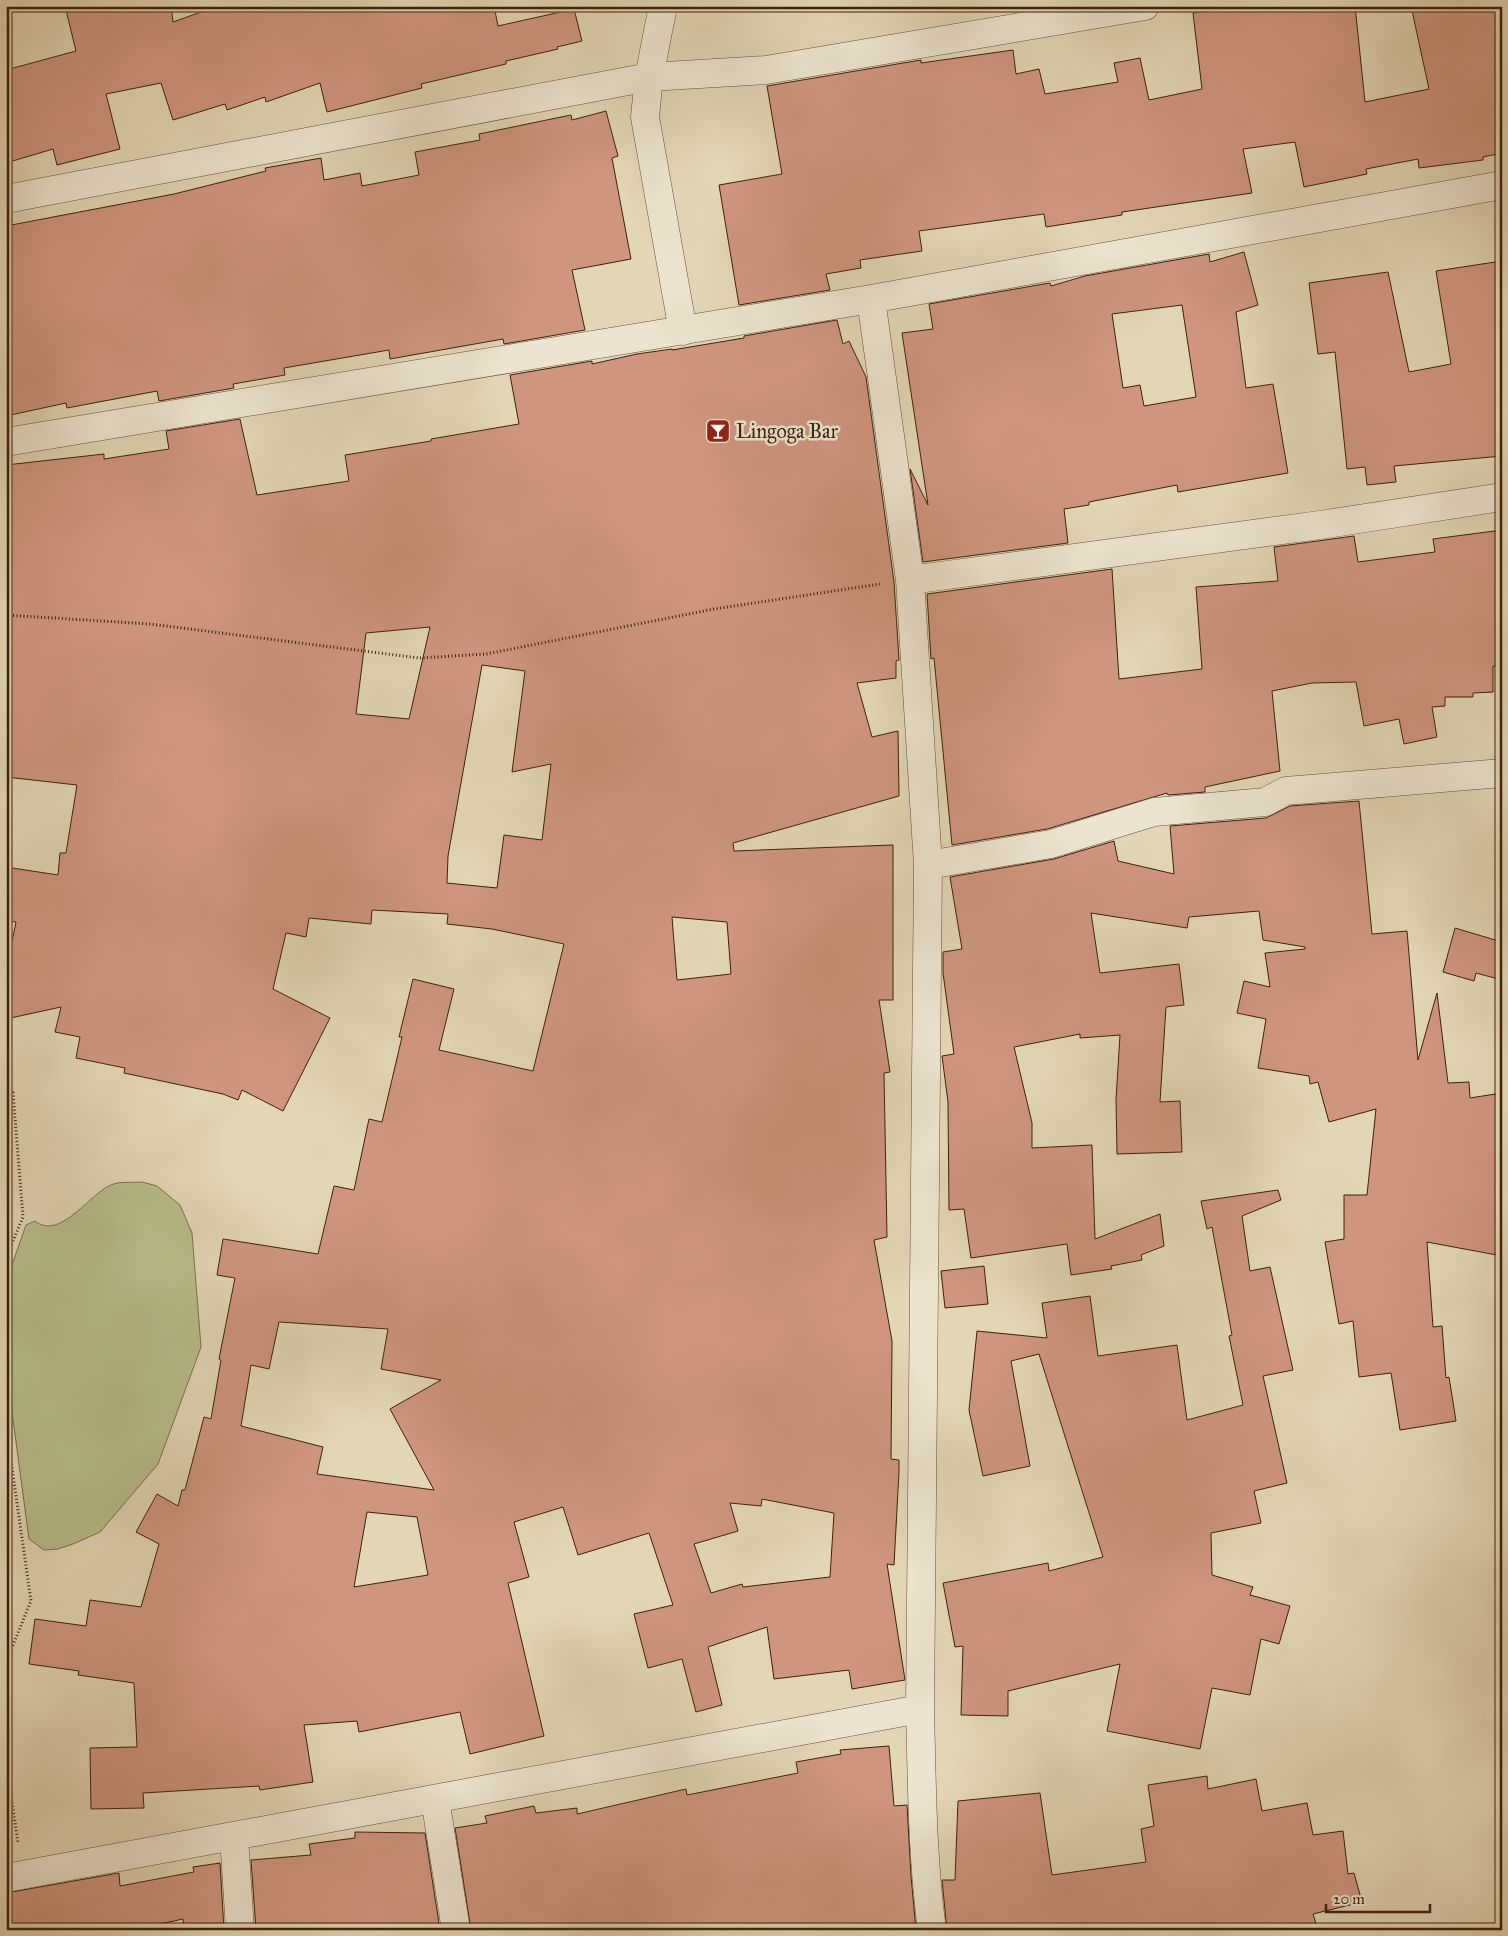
<svg xmlns="http://www.w3.org/2000/svg" width="1508" height="1936" font-family="'IM FELL Great Primer',serif">
  <rect width="100%" height="100%" fill="#e2d6b6"/>
  <filter id="stains"><feTurbulence type="fractalNoise" baseFrequency=".004" numOctaves="4"/><feColorMatrix values="0 0 0 0 .2 0 0 0 0 .09 0 0 0 0 .02 0 0 0 .5 -.17"/></filter>
  <radialGradient id="worn" r=".72"><stop offset=".6" stop-color="#630" stop-opacity="0"/><stop offset="1" stop-color="#630" stop-opacity=".3"/></radialGradient>
  <!-- green -->
  <path fill="#b8bd8b" stroke="#7b6f4a" d="M142 1182 157 1186 180 1205 192 1233 201 1347 158 1464 100 1532 73 1544 58 1549 44 1550 29 1539 6 1367V1282L26 1225 35 1221C60 1241 89 1194 111 1185 119 1181 133 1183 142 1182Z"/>
  <!-- building -->
  <path fill="#cf957f" stroke="#3e2108" fill-rule="evenodd" d="M65 6H171L173 22 218 6H494L498 26 574 9 582 41 557 47 558 49 506 61V64L421 84 422 88 327 112 320 83 266 102 265 97 227 110 225 104 173 120 161 83 106 94 120 149 57 165 53 149 6 163V70L76 51Z
    M1242 6H1355L1365 102 1429 89 1411 6H1502V153L1483 157V160L1419 168 1418 159 1366 169 1367 174 1304 187 1295 142 1243 149 1252 193 1122 212V215L1046 227 1044 214 919 231 922 251 860 260 861 268 826 274 830 290 739 305 719 185 782 174 767 86 921 60V63L1013 50 1016 74 1039 69 1045 94 1118 82 1114 63 1140 58 1149 100 1202 89 1193 13Z
    M606 111 618 156 612 158 631 259 572 270 585 330 504 344 503 339 390 359 389 350 284 368 285 375 233 384 234 388 159 401 157 391 67 408 66 403 6 416V226L174 194 266 171 265 168 321 158 324 180 360 173 362 186 419 175 415 152 480 140 479 134 571 115 572 120Z
    M1244 252 1258 305 1236 312 1246 388 1273 384 1288 473 1178 492 1177 485 1089 502V505L1064 509 1068 543 923 562 910 469 928 505 902 333 933 329 929 304 1050 283 1051 286 1085 276 1209 254 1210 262ZM1182 305 1196 397 1144 406 1140 385 1123 388 1112 314Z
    M1502 261V456L1394 466 1396 482 1367 485 1365 467 1347 469 1335 352 1318 354 1309 283 1388 272 1409 372 1451 364 1436 271Z
    M837 320 843 344 849 341 866 377 894 582 899 660 896 661V678L857 683 872 737 898 731 899 796 733 843 734 851 893 845V1000H879L890 1072 884 1073 887 1237 874 1240 892 1341 891 1459 899 1460V1472L894 1565 887 1564 905 1680 852 1689 849 1670 774 1679 767 1627 708 1647 722 1705 696 1712 682 1659 648 1668 634 1614 673 1605 649 1533 578 1555 563 1507 514 1522 529 1577 508 1583 544 1736 470 1754 460 1712 359 1732 357 1721 304 1725 313 1782 260 1790 259 1786 143 1793 144 1808 91 1809 90 1748 137 1747 134 1683 78 1675 79 1671 29 1664 35 1619 86 1626 90 1600 141 1607 159 1544 136 1532 157 1494 178 1506 182 1490H185L204 1417 211 1419 221 1360 219 1359 235 1278 217 1275 223 1239 318 1254 334 1186 354 1190 369 1119 382 1122 402 1037H399L413 979 454 989 439 1050 533 1071 564 944 492 929 447 924 448 914 372 910 371 924 309 918 306 937 286 933 273 989 330 1018 283 1111 242 1090 238 1100 223 1094 124 1073 125 1068 76 1058 80 1037 55 1032 61 1007 6 1019V970L16 922 6 921V867L58 875 60 853H66L77 785 6 777V465L104 454V459L169 449 166 431 240 419 257 495 349 481 345 455 431 441V439L519 424 510 375 592 361V364L637 354 672 349V350L744 338V336ZM430 627 409 719 356 714 366 633ZM482 665 525 671 512 772 551 764 542 840 504 835 497 888 447 883 448 856ZM672 917 727 922 731 974 677 980ZM279 1322 388 1329 381 1369 441 1380 390 1409 434 1490 317 1474 323 1447 241 1426 251 1365 269 1369ZM762 1499 834 1513 830 1577 743 1587 742 1584 711 1593 694 1544 738 1531 730 1503 761 1506ZM367 1512 417 1517 428 1575 354 1587Z
    M1502 530V666H1493V692L1473 693V697H1445V706L1432 707 1437 737 1404 744 1399 719 1364 726 1356 682 1312 683 1272 691 1280 771 1205 787V792L1168 795 1167 793 1047 829 952 845 934 658 931 659 927 594 1112 569 1119 679 1202 669 1196 587 1278 581 1274 547 1354 536 1358 562 1435 552 1433 539Z
    M1359 801 1372 934 1407 931 1418 1060 1437 993 1448 1083 1469 1082 1470 1098 1502 1093V1256L1427 1242 1433 1327 1442 1326 1446 1378 1449 1377 1456 1421 1400 1430 1391 1373 1359 1377 1353 1321 1339 1324 1325 1242 1344 1239V1195H1367L1376 1109 1329 1122 1318 1082 1310 1084 1309 1076 1258 1068 1266 1019 1237 1013 1244 981 1270 987 1265 953 1305 949V947L1263 940 1259 911 1189 917 1187 928 1091 913 1100 973 1179 964 1184 1005 1166 1007 1160 1102 1180 1101 1182 1152 1117 1154 1116 1099 1120 1035 1080 1038V1034L1014 1047 1032 1123V1148L1092 1145 1095 1239 1160 1214 1164 1246 1141 1255 1142 1260 1111 1266 1112 1269 1071 1275 1067 1244 971 1258 964 1209 949 1210 948 1102 942 1056 954 1054 943 973V952L962 949 950 877 1054 859 1114 841 1118 861 1174 874 1170 826 1266 818 1290 806Z
    M1455 928 1502 942V980L1476 973 1474 981 1443 972Z
    M1278 1190 1281 1200 1242 1216 1250 1271 1270 1267 1293 1370 1263 1376 1287 1483 1254 1491 1261 1523 1211 1533 1212 1575 1253 1587 1250 1595 1290 1606 1279 1644 1261 1639 1250 1695 1212 1688 1200 1749 1107 1731 1120 1664 1008 1691V1716L961 1715 963 1646 955 1647 943 1583 1048 1563 1049 1571 1103 1557 1039 1354 1011 1361 1030 1466 983 1476 969 1410 977 1331 1047 1338 1042 1303 1090 1296 1098 1356 1177 1345 1187 1420 1243 1405 1229 1336 1232 1335 1212 1227 1207 1229 1201 1201Z
    M984 1266 988 1304 945 1308 941 1271Z
    M889 1746 894 1806 907 1805 911 1876 916 1930H471L455 1828 487 1823 485 1816 534 1806 536 1813 577 1808V1814L686 1789 687 1795 798 1773 796 1762 841 1754 840 1750Z
    M1207 1776 1208 1789 1256 1779 1262 1811 1307 1803 1313 1835 1343 1831 1348 1874 1354 1873 1362 1902 1313 1914 1318 1930H947L942 1880H955L958 1801 1040 1793 1052 1875 1146 1862 1141 1829 1154 1826 1148 1785Z
    M355 1832 425 1833 440 1930H256L251 1860 311 1855 309 1844 355 1838Z
    M220 1863 224 1930H184L183 1919 132 1930H12L6 1893 119 1873 120 1886 194 1872 193 1867Z"/>
  <g fill="none" stroke-linecap="round" stroke-linejoin="round">
    <defs>
      <path id="minor" d="M663 6 649 77 645 117 683 331
        M6 199 649 77 766 70 1145 6
        M871 299 910 580 928 865 920 1709C922 1783 922 1857 932 1930
        M6 442 871 299 1502 185
        M910 580 1320 525 1502 497
        M928 865 1051 844 1154 812 1265 802 1286 791 1502 773
        M435 1799 456 1930
        M234 1837 240 1930
        M6 1878 920 1709"/>
    </defs>
    <!-- minor casing -->
    <use href="#minor" stroke="#674e34" stroke-width="29"/>
    <!-- path -->
    <path stroke="#3e2108" stroke-width="3" stroke-dasharray="1 2.5" stroke-linecap="butt" d="M6 615 150 624 419 658 486 654 714 609 880 584
      M6 1084 13 1093 23 1217 6 1258
      M6 1426 31 1601 6 1662
      M6 1761 18 1843"/>
    <!-- minor -->
    <use href="#minor" stroke="#ece4d0" stroke-width="28"/>
  </g>
  <!-- icons -->
  <defs>
    <symbol id="bar-square" viewBox="-11 -11 22 22"><rect x="-9" y="-9" width="18" height="18" rx="4" fill="#8f2418" stroke="#ece4d0"/><path d="M-6-5H6L.8 .8V4.5H3.5V6h-7V4.5H-.8V.8Z" fill="#fff"/></symbol>
  </defs>
  <g fill-rule="evenodd">
    <use href="#bar-square" x="704" y="417" width="28" height="28"/>
  </g>
  <g text-anchor="middle" dominant-baseline="central" stroke-width="5" stroke-linejoin="round" paint-order="stroke">
    <!-- poi labels -->
    <g font-size="20" fill="#3e2108" stroke="#ece4d0" text-anchor="start">
      <text x="736" y="431">Lingoga Bar</text>
    </g>
  </g>
  <!-- margin -->
  <rect width="1508" height="1936" fill="none" stroke="#e2d6b6" stroke-width="25"/>
  <rect x="8" y="8" width="1493" height="1921" fill="none" stroke="#3e2108" stroke-width="2.5"/>
  <rect x="12" y="12" width="1483" height="1911" fill="none" stroke="#3e2108"/>
  <!-- scale -->
  <path d="M1326 1904v8h104v-8" fill="none" stroke="#3e2108" stroke-width="2.5"/>
  <text x="1333" y="1904" font-size="15" fill="#3e2108" stroke="#ece4d0" stroke-width="4" paint-order="stroke">20 m</text>
  <rect width="100%" height="100%" filter="url(#stains)"/>
  <rect width="100%" height="100%" fill="url(#worn)"/>
</svg>
